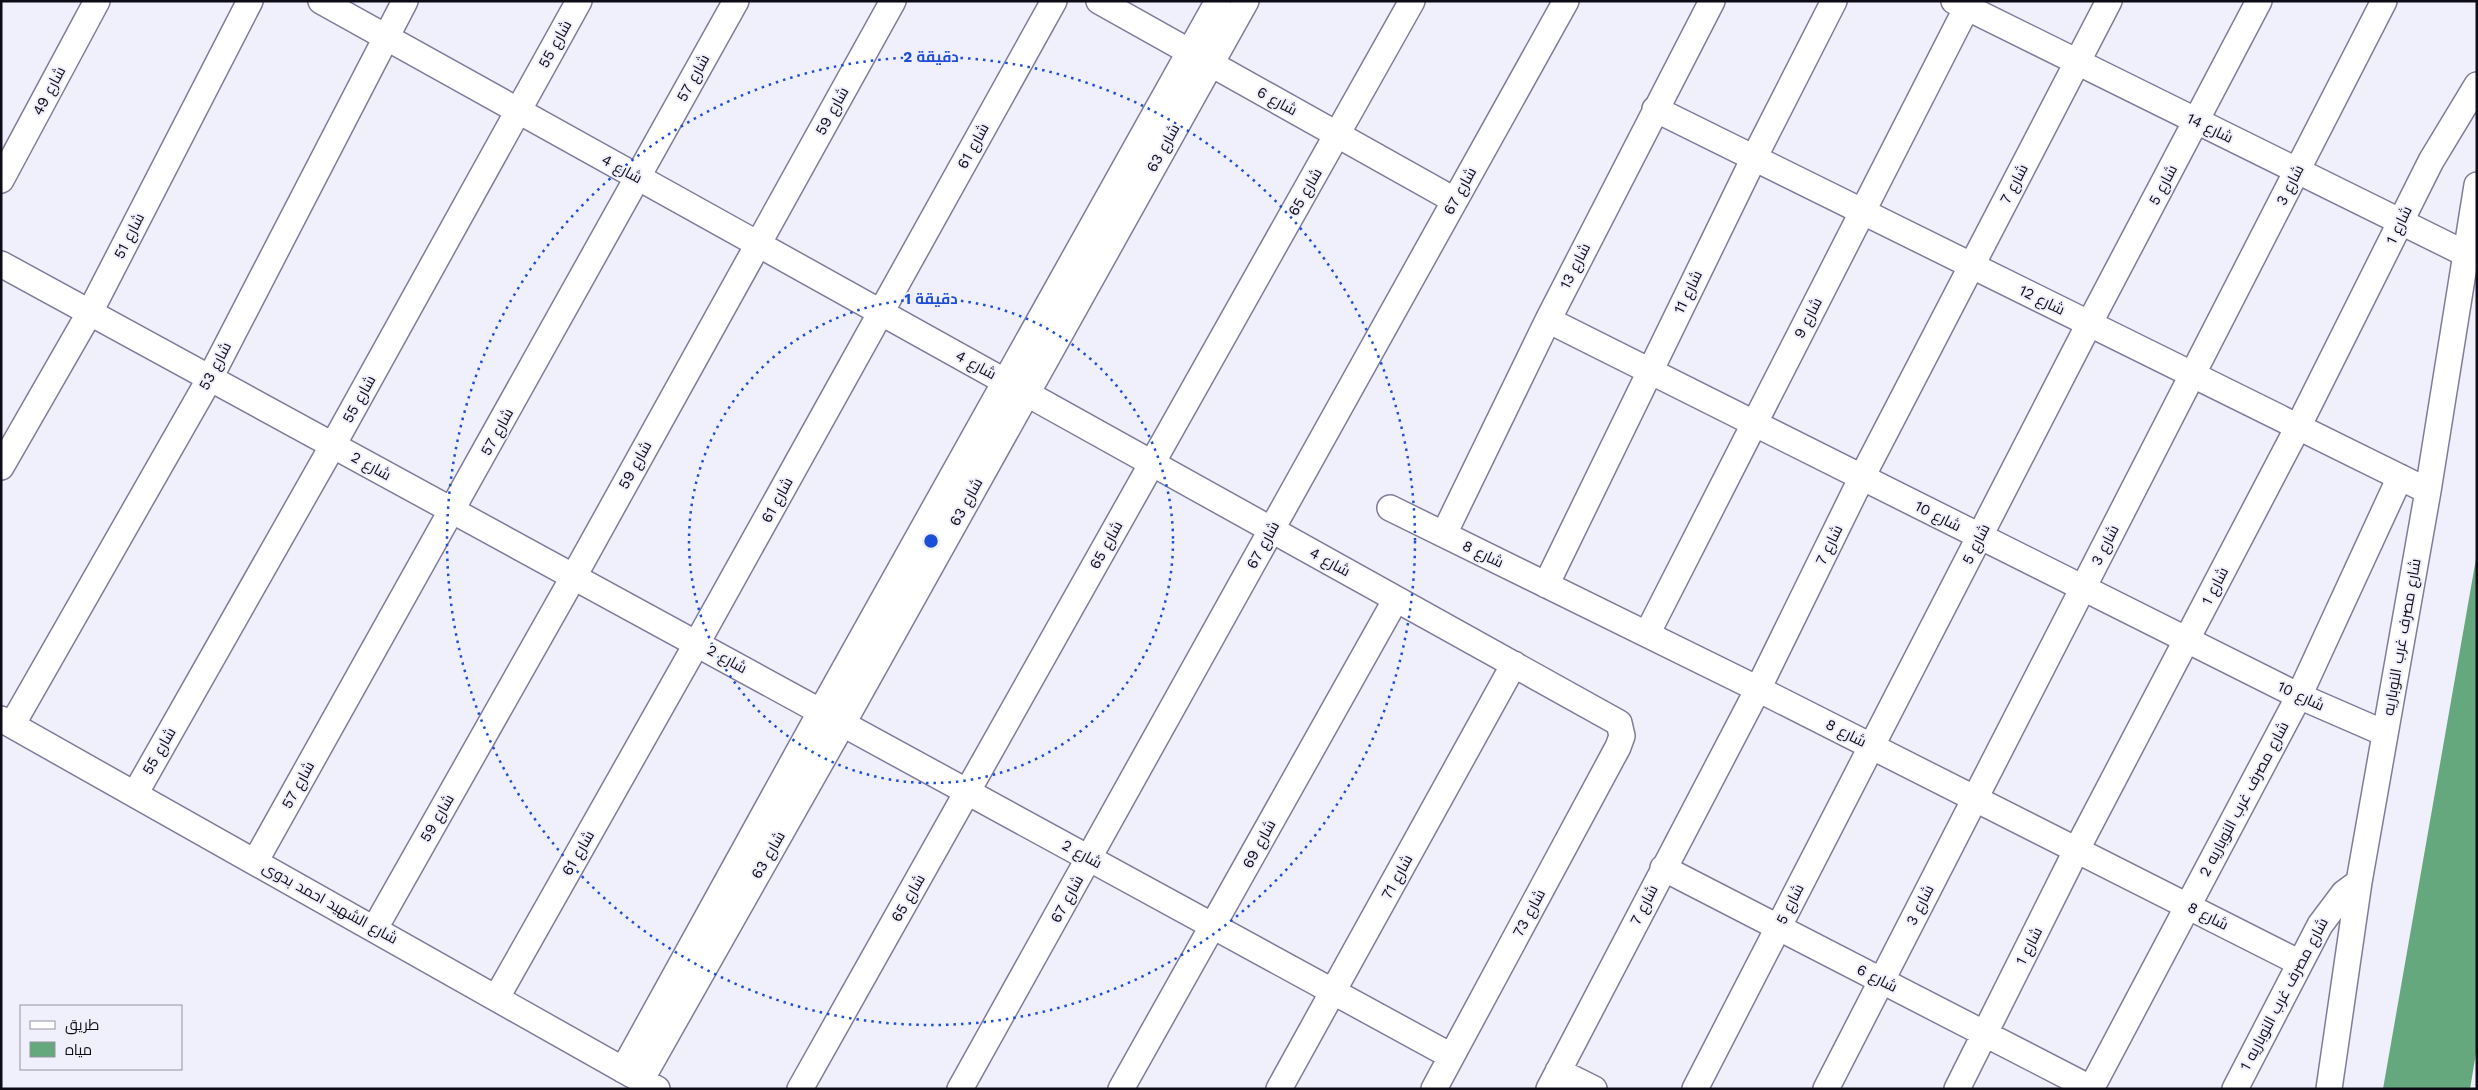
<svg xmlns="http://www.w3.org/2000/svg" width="2478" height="1090" font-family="'Work Sans',Cairo,sans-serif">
  <rect width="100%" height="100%" fill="#f0effc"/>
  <!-- water -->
  <path fill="#66a87d" d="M2477 553V1047L2470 1089H2383Z"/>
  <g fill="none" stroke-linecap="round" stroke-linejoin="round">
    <defs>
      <path id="minor" d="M321 1 1619 723 1622 736 1618 747 1434 1089
        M1099 1 1454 200
        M1954 1 2466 254
        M1655 109 2428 491
        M1 180 97 1
        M1 264 1451 1056
        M1548 320 2299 696 2384 733
        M1 467 90 312 250 1
        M1390 508 1758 689 2300 963
        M1444 534 1548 320 1712 1
        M1546 585 1754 158 1834 1
        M1647 634 1970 1
        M1 719 657 1089
        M12 725 210 378 405 1
        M135 794 333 445 579 1
        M255 862 736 1
        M1663 868 2092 1089
        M375 928 574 576 893 1
        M497 997 697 643 1054 1
        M623 1070 821 711 1218 1
        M1558 1071 1594 1089
        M641 1080 843 723 1246 1
        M800 1089 1412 1
        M960 1089 1566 1
        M1121 1089 1396 599
        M1279 1089 1514 664
        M1549 1089 1758 689 1862 477 2109 1
        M1695 1089 2089 324 2259 1
        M1826 1089 2384 1
        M1957 1089 2077 849 2298 427 2431 161 2477 85
        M2091 1089 2299 696 2400 477
        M2235 1089 2320 925 2344 893 2359 882
        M2329 1089 2359 882 2428 491 2477 185"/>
    </defs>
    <!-- minor casing -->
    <use href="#minor" stroke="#7f7c9a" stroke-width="28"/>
    <!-- minor -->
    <use href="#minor" stroke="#fff" stroke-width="25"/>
  </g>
  <!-- distance rings -->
  <g fill="none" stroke="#1d4ed8" stroke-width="2.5" stroke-dasharray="2.5 5">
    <circle cx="931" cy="541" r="242"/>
    <circle cx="931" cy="541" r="484"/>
  </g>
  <g text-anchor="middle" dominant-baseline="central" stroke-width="4" stroke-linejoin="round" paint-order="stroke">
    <!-- street labels -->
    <g font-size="15" fill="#0d0b16" stroke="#f0effc">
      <text transform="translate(555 44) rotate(-61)">شارع 55</text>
      <text transform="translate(693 78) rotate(-61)">شارع 57</text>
      <text transform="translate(49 91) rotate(-62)">شارع 49</text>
      <text transform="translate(1277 101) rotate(29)">شارع 6</text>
      <text transform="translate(832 111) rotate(-61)">شارع 59</text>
      <text transform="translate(2210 128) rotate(26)">شارع 14</text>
      <text transform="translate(973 146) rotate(-61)">شارع 61</text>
      <text transform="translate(1163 148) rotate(-61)">شارع 63</text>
      <text transform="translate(622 169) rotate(29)">شارع 4</text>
      <text transform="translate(2014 184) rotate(-62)">شارع 7</text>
      <text transform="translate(2163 185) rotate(-62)">شارع 5</text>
      <text transform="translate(2290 185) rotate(-63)">شارع 3</text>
      <text transform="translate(1460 191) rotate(-61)">شارع 67</text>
      <text transform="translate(1305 192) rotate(-60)">شارع 65</text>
      <text transform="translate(2399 225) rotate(-64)">شارع 1</text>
      <text transform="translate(129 236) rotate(-63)">شارع 51</text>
      <text transform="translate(1575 266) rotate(-63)">شارع 13</text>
      <text transform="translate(1688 292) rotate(-64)">شارع 11</text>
      <text transform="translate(2042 300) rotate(26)">شارع 12</text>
      <text transform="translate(1808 318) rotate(-63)">شارع 9</text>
      <text transform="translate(976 365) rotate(29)">شارع 4</text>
      <text transform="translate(215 366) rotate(-62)">شارع 53</text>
      <text transform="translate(359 399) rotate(-61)">شارع 55</text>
      <text transform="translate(497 432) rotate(-61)">شارع 57</text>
      <text transform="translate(635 465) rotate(-61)">شارع 59</text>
      <text transform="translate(371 466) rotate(29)">شارع 2</text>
      <text transform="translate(777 500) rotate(-61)">شارع 61</text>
      <text transform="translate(966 502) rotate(-61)">شارع 63</text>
      <text transform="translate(1938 516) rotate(27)">شارع 10</text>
      <text transform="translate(1976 544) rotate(-63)">شارع 5</text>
      <text transform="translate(1106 545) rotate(-61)">شارع 65</text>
      <text transform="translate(1263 545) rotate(-61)">شارع 67</text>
      <text transform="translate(1829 545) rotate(-64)">شارع 7</text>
      <text transform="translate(2105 545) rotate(-63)">شارع 3</text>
      <text transform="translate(1483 554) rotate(26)">شارع 8</text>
      <text transform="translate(1330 562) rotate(29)">شارع 4</text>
      <text transform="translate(2215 586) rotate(-63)">شارع 1</text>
      <text transform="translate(2402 637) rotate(-80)">شارع مصرف غرب النوباريه</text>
      <text transform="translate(727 659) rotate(29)">شارع 2</text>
      <text transform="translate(2301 696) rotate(25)">شارع 10</text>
      <text transform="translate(1846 733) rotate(27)">شارع 8</text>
      <text transform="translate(159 751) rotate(-60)">شارع 55</text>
      <text transform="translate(298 785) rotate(-61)">شارع 57</text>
      <text transform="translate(2244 799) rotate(-62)">شارع مصرف غرب النوباريه 2</text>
      <text transform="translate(437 818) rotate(-60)">شارع 59</text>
      <text transform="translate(1259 844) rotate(-61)">شارع 69</text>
      <text transform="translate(578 853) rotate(-60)">شارع 61</text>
      <text transform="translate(1082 854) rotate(29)">شارع 2</text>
      <text transform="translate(768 855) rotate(-60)">شارع 63</text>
      <text transform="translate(1397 877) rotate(-61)">شارع 71</text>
      <text transform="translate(908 898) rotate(-60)">شارع 65</text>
      <text transform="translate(1067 899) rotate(-61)">شارع 67</text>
      <text transform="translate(330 903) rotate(29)">شارع الشهيد احمد بدوى</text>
      <text transform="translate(1790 904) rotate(-63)">شارع 5</text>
      <text transform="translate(1644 905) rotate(-63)">شارع 7</text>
      <text transform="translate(1920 905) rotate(-63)">شارع 3</text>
      <text transform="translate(1529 913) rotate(-62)">شارع 73</text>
      <text transform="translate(2208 916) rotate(27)">شارع 8</text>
      <text transform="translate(2029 946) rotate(-63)">شارع 1</text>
      <text transform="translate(1877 978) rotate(27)">شارع 6</text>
      <text transform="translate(2284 994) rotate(-62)">شارع مصرف غرب النوباريه 1</text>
    </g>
  </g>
  <circle cx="931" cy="541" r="8" fill="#1d4ed8" stroke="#f0effc" stroke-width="2.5"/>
  <g font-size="15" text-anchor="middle" font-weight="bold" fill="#1d4ed8" stroke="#f0effc" stroke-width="4" stroke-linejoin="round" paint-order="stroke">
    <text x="931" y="62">2 دقيقة</text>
    <text x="931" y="304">1 دقيقة</text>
  </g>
  <!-- border -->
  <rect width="2478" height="1090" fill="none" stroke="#0d0b16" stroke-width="5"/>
  <!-- legend -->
  <rect x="20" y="1005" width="162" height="65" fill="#f0effc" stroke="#9594a0"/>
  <rect x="30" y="1021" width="25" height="8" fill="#ffffff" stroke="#9594a0"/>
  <text x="65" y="1030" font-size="15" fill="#0d0b16">طريق</text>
  <rect x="30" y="1042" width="25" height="15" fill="#66a87d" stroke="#9594a0"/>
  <text x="65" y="1055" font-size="15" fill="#0d0b16">مياه</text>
</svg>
